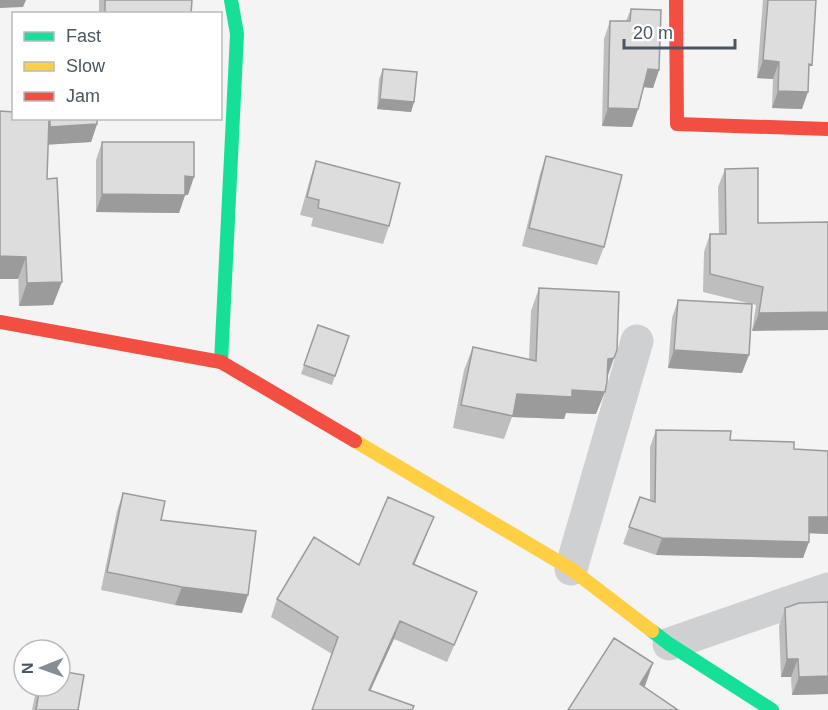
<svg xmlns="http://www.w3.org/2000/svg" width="828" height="710" font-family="Helvetica,sans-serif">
  <rect width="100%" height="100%" fill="#f4f4f4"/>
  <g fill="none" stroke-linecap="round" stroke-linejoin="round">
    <!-- street -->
    <path stroke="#ced0d2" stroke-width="33" d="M571 569 637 341
      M669 644 828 589"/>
    <!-- fast -->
    <path stroke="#16e098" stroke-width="14" d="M221 362 237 34 231 0
      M652 631 669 644 772 710"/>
    <!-- slow -->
    <path stroke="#ffcf43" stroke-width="14" d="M355 441 571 569 652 631"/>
    <!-- jam -->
    <path stroke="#f24e42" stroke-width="14" d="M676 0 677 124 828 129
      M0 322 221 362 355 441"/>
  </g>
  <!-- wall -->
  <path fill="#bebebf" d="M99 0H192L191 14H99Z
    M763 0H816L808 73 802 109 772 108 773 79 757 78Z
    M631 9 659 70 653 88 644 87 638 109 632 127 602 126 604 39 610 21H626Z
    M383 69 414 102 411 112 377 109 379 79Z
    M14 118H97V124L91 142 48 144 47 179 53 305 19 306Z
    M102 142 188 195H185L179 213 96 212V160Z
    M546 156 604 247 597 265 522 246 540 174Z
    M316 161 389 226 383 244 311 226 313 218 300 215 310 179Z
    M725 169 758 223 828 222 752 331 756 305 703 292 704 252 710 234H719L718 187Z
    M539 288 596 414 566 413 564 419 512 417 504 439 453 428 464 370 473 347 529 360 531 311Z
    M678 300 742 373 668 368 672 318Z
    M318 325 335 376 332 385 301 374Z
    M656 430 794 449 828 451V534L809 533 803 558 656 555 623 544 640 497 650 500V447Z
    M123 493 161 520 242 613 175 605 101 590 117 511Z
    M434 517 414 564 477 592 470 609 447 662 394 639 312 710 332 654 271 617 277 599 359 565Z
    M828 602V694L792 695 791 677H781L779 626 785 608Z
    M37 686H60L78 710H32Z"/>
  <!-- shaded-wall -->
  <path fill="#9b9b9b" d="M0 0H26L23 7 0 8Z
    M763 60 779 62 773 79 757 78Z
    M648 69 659 70 653 88 642 87Z
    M778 91 808 92 802 109 772 108Z
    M380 99 414 102 411 112 377 109Z
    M608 108 638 109 632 127 602 126Z
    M97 124 91 142 44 145 50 127Z
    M185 176 194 177 188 195 178 194Z
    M102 194 185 195 179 213 96 212Z
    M0 256 26 257 18 279H0Z
    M62 282 53 305 19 306 27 283Z
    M828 312V330L752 331 759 313Z
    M674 350 749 355 742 373 668 368Z
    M614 358 606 381 608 359Z
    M572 390 605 392 596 414 566 413 564 419 512 417 517 394Z
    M434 517 427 534 407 582 413 564Z
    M809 517H828V534L803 533Z
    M662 538 809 542 803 558 656 555Z
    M182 587 248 595 242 613 175 605Z
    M400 621 394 639 363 707 369 690Z
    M787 659H798L791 677H781Z
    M653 663 645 686 631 707 640 684Z
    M828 676V694L792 695 799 677Z"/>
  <!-- building -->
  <path fill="#ddddde" stroke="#9b9b9b" stroke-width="1.5" d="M105 0H192L191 14H105Z
    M768 0H816L812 65 809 64 808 92 778 91 779 62 763 60Z
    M631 9 661 10 659 70 648 69 638 109 608 108 610 21H630Z
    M383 69 417 72 414 102 380 99Z
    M0 111 14 112V118H49L47 179 57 178 62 282 27 283 26 257 0 256Z
    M50 118H97V124L50 127Z
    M102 142H194V177L185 176V195L102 194Z
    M546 156 622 175 604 247 529 228Z
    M316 161 400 183 389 226 318 208 319 200 307 197Z
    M758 168V223L828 222V312L759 313 763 287 710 274V234H726L725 169Z
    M539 288 619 292 617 350 614 358 608 359 607 382 605 392 572 390V397L517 394 513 416 461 405 473 347 536 361Z
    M678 300 752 304 749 355 674 350Z
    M318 325 349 336 335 376 304 365Z
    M656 430 731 431 730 440 794 442V449L828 451V517H809V542L662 538 629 527 640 497 655 502Z
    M123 493 165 501 161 520 256 531 248 595 182 587 107 572Z
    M388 497 434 517 413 564 477 592 454 645 400 621 369 690 414 706 412 710H312L338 637 277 599 314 537 359 565Z
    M828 602V676L799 677 798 659H787L785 608 799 603Z
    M614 638 653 663 640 684 678 710H568Z
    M60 671 84 675 78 710H36L40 686H60Z"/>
  <!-- legend -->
  <rect x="12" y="12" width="210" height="108" fill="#ffffff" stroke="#b7bbc0" stroke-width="1.5"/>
  <rect x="24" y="32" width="30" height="9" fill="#16e098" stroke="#b7bbc0" stroke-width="1.5"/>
  <text x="66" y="42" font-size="18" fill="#4a5661">Fast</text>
  <rect x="24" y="62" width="30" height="9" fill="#ffcf43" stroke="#b7bbc0" stroke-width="1.5"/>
  <text x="66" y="72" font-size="18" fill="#4a5661">Slow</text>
  <rect x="24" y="92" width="30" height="9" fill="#f24e42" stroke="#b7bbc0" stroke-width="1.5"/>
  <text x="66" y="102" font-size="18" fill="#4a5661">Jam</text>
  <!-- north arrow -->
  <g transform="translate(42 668) rotate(269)"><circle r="28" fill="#ffffff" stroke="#b7bbc0" stroke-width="1.5"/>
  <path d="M0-4.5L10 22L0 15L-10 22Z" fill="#868d94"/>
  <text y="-9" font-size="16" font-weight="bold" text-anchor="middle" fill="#4a5661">N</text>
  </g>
  <!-- scale -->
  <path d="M624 39v9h111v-9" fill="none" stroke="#4a5661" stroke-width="3"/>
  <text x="633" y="39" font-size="18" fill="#4a5661" stroke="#ffffff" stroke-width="4.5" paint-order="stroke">20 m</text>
</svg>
